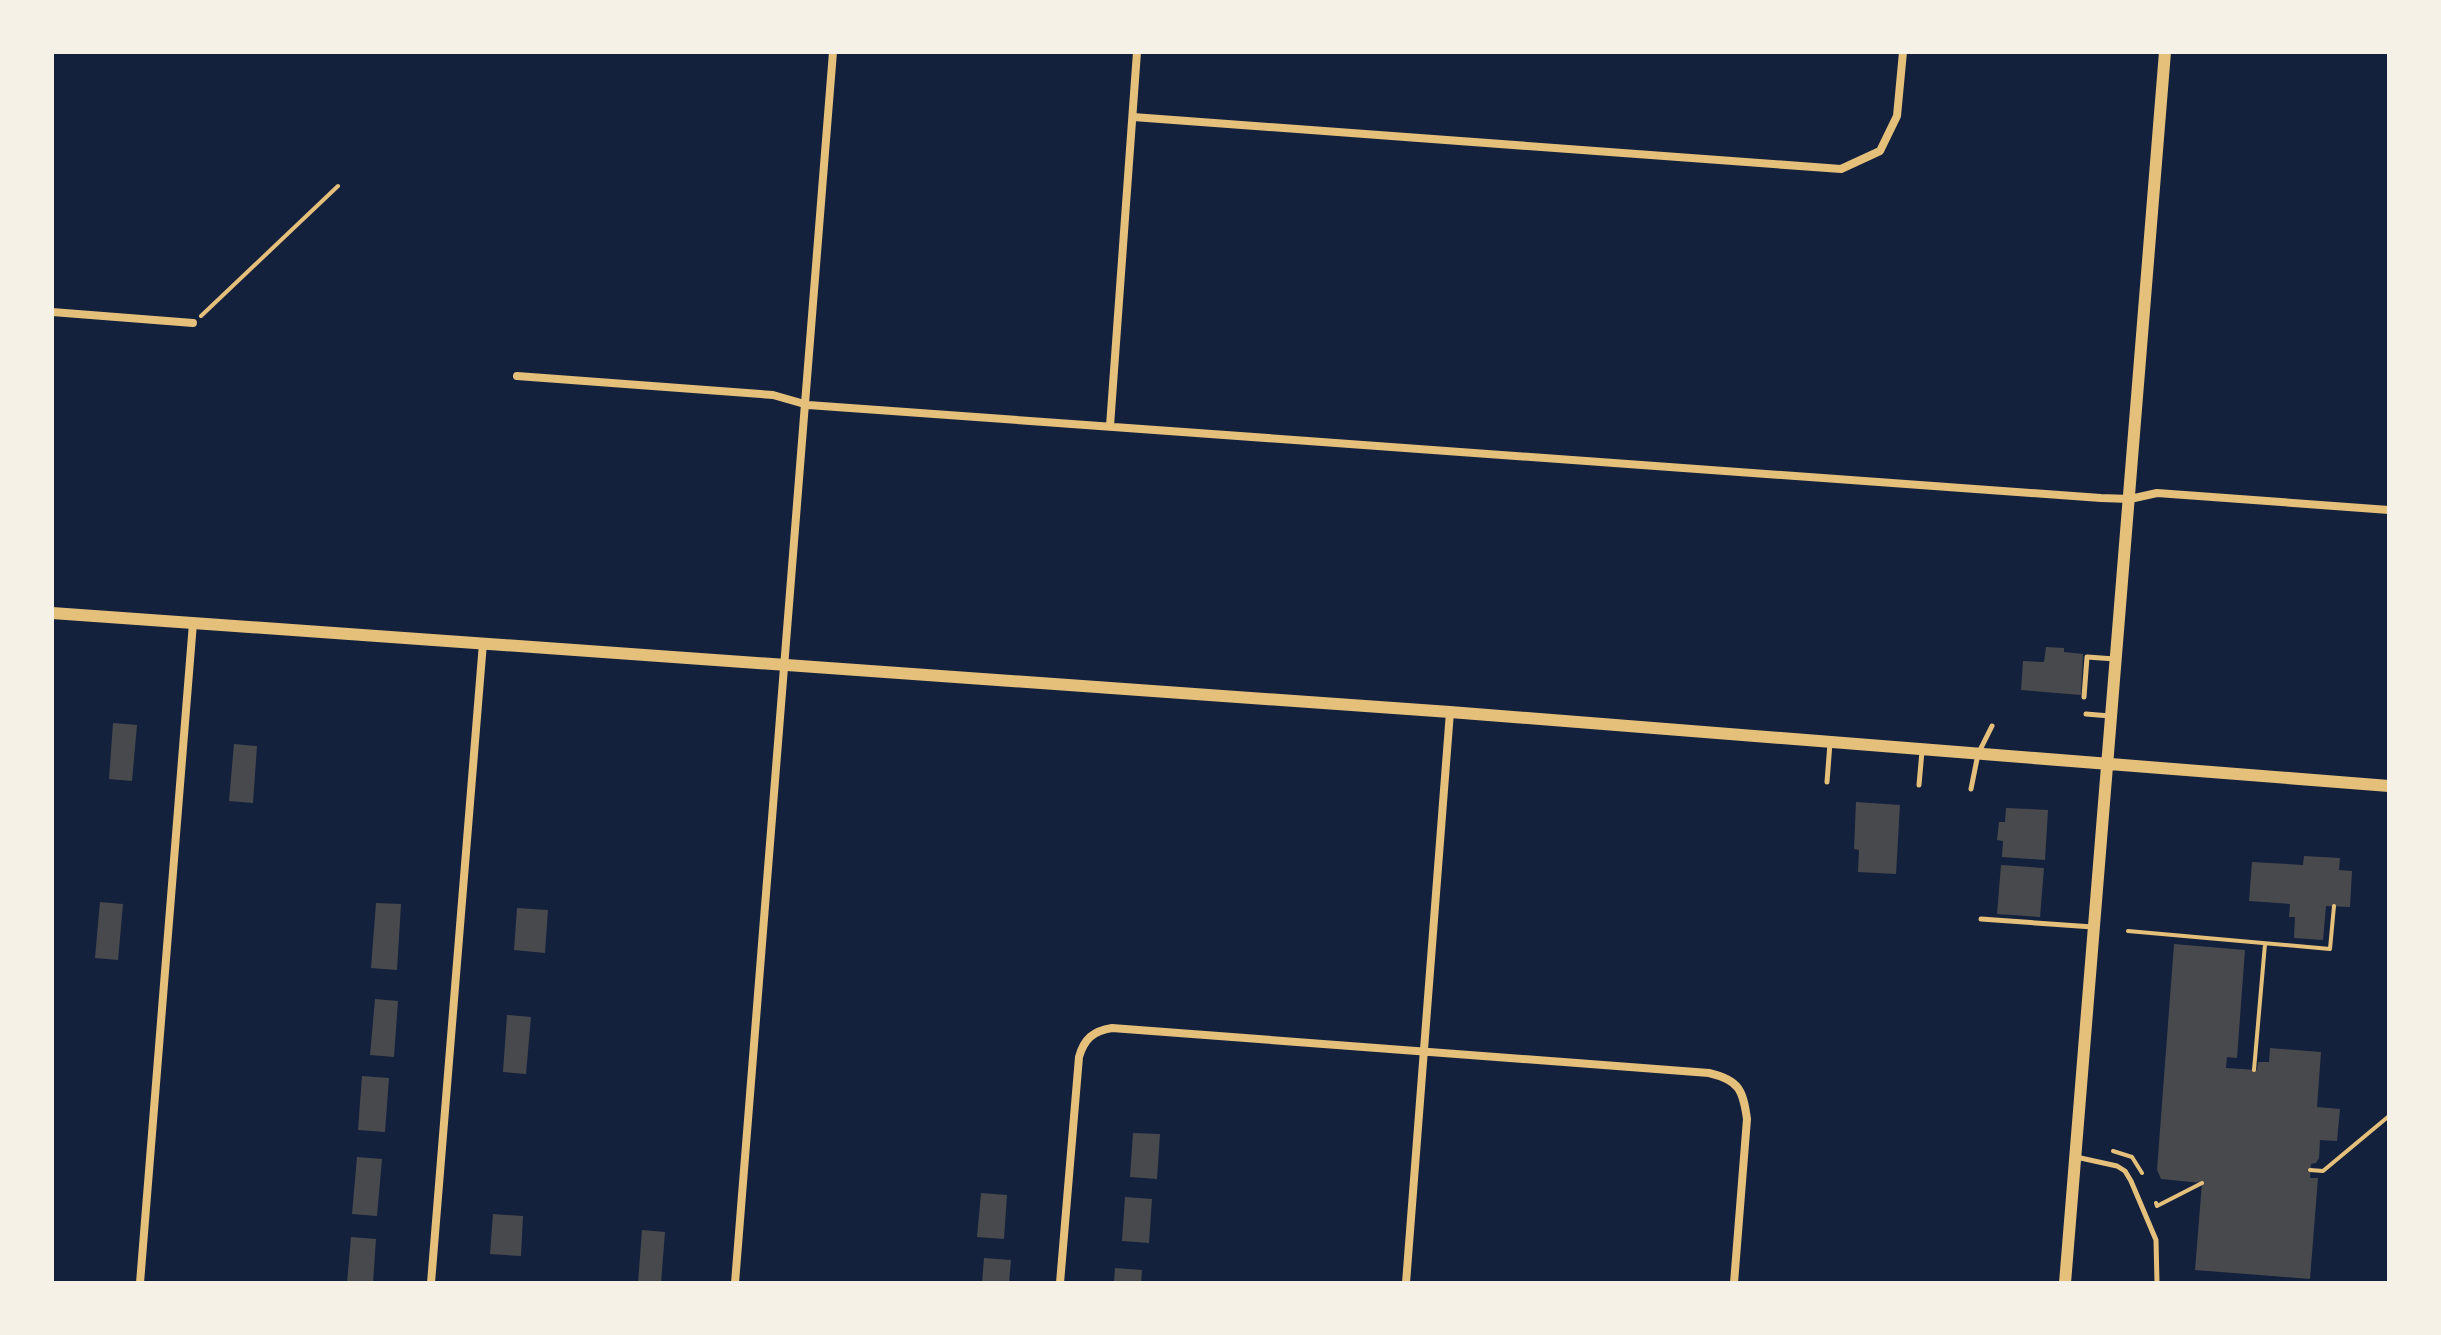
<svg xmlns="http://www.w3.org/2000/svg" width="2441" height="1335" font-family="'Golos Text',sans-serif">
  <rect width="100%" height="100%" fill="#14213d"/>
  <!-- building -->
  <path fill="#48494c" d="M2046 647 2064 648V652L2083 654 2081 695 2021 690 2023 661 2044 662Z
    M113 723 137 725 132 781 109 779Z
    M234 744 257 746 253 803 229 801Z
    M1856 802 1900 805 1896 874 1858 872 1859 850 1854 849Z
    M2006 808 2048 810 2045 860 2002 857 2003 841 1997 840 1999 822H2005Z
    M2304 856 2340 858 2339 870 2352 871 2350 907 2326 906 2323 940 2294 938 2295 917H2289L2290 904 2249 901 2252 862 2303 865Z
    M2001 865 2044 868 2040 917 1997 914Z
    M100 902 123 904 118 960 95 958Z
    M376 903 401 904 397 970 371 968Z
    M517 908 548 910 545 953 514 950Z
    M2174 944 2245 950 2237 1058 2227 1057 2226 1068 2257 1070 2258 1062H2269L2270 1048 2321 1052 2317 1107 2340 1109 2337 1141 2320 1140 2319 1158 2316 1163 2311 1164 2310 1178H2318L2310 1279 2195 1270 2202 1183 2161 1179 2157 1170Z
    M375 999 398 1001 394 1057 370 1055Z
    M507 1015 531 1017 526 1074 503 1072Z
    M362 1076 389 1078 385 1132 358 1130Z
    M1133 1133 1160 1134 1157 1179 1130 1177Z
    M357 1157 382 1159 377 1216 352 1214Z
    M981 1193 1007 1195 1004 1239 977 1237Z
    M1125 1197 1152 1199 1149 1243 1122 1241Z
    M493 1214 523 1216 521 1256 490 1254Z
    M642 1230 665 1232 661 1283H638Z
    M351 1237 376 1239 373 1283H347Z
    M984 1258 1011 1260 1009 1283H982Z
    M1115 1268 1142 1270 1141 1283H1114Z"/>
  <g fill="none" stroke-linecap="round" stroke-linejoin="round">
    <!-- path -->
    <path stroke="#e5c07b" stroke-width="4" d="M201 316 338 186
      M2128 931 2330 949 2334 906
      M2254 1070 2265 944
      M2113 1151 2132 1157 2142 1173
      M2310 1170 2323 1171 2389 1116
      M2156 1203 2157 1206 2202 1183"/>
    <!-- service -->
    <path stroke="#e5c07b" stroke-width="5" d="M2084 697 2087 657 2115 659
      M2086 714 2110 716
      M1827 782 1830 743
      M1919 785 1922 751
      M1971 789 1978 754 1992 726
      M1981 919 2093 927
      M2076 1157 2117 1166 2125 1171 2131 1181 2156 1240 2157 1283"/>
    <!-- minor -->
    <path stroke="#e5c07b" stroke-width="8" d="M1133 117 1841 169 1880 151 1897 116 1903 52
      M52 312 193 323
      M517 376 773 395 808 405 2101 498 2130 499 2157 493 2389 510
      M1110 426 1137 52
      M140 1283 193 623
      M431 1283 483 643
      M735 1283C767 873 803 463 833 52
      M1060 1283 1079 1057C1084 1039 1093 1031 1112 1028L1709 1073C1739 1080 1743 1090 1747 1119L1734 1283
      M1406 1283 1450 712"/>
    <!-- tertiary -->
    <path stroke="#e5c07b" stroke-width="12" d="M52 613 1450 712 2389 786
      M2065 1283 2165 52"/>
  </g>
  <!-- border -->
  <rect width="2441" height="1335" fill="none" stroke="#f6f1e7" stroke-width="108"/>
</svg>
